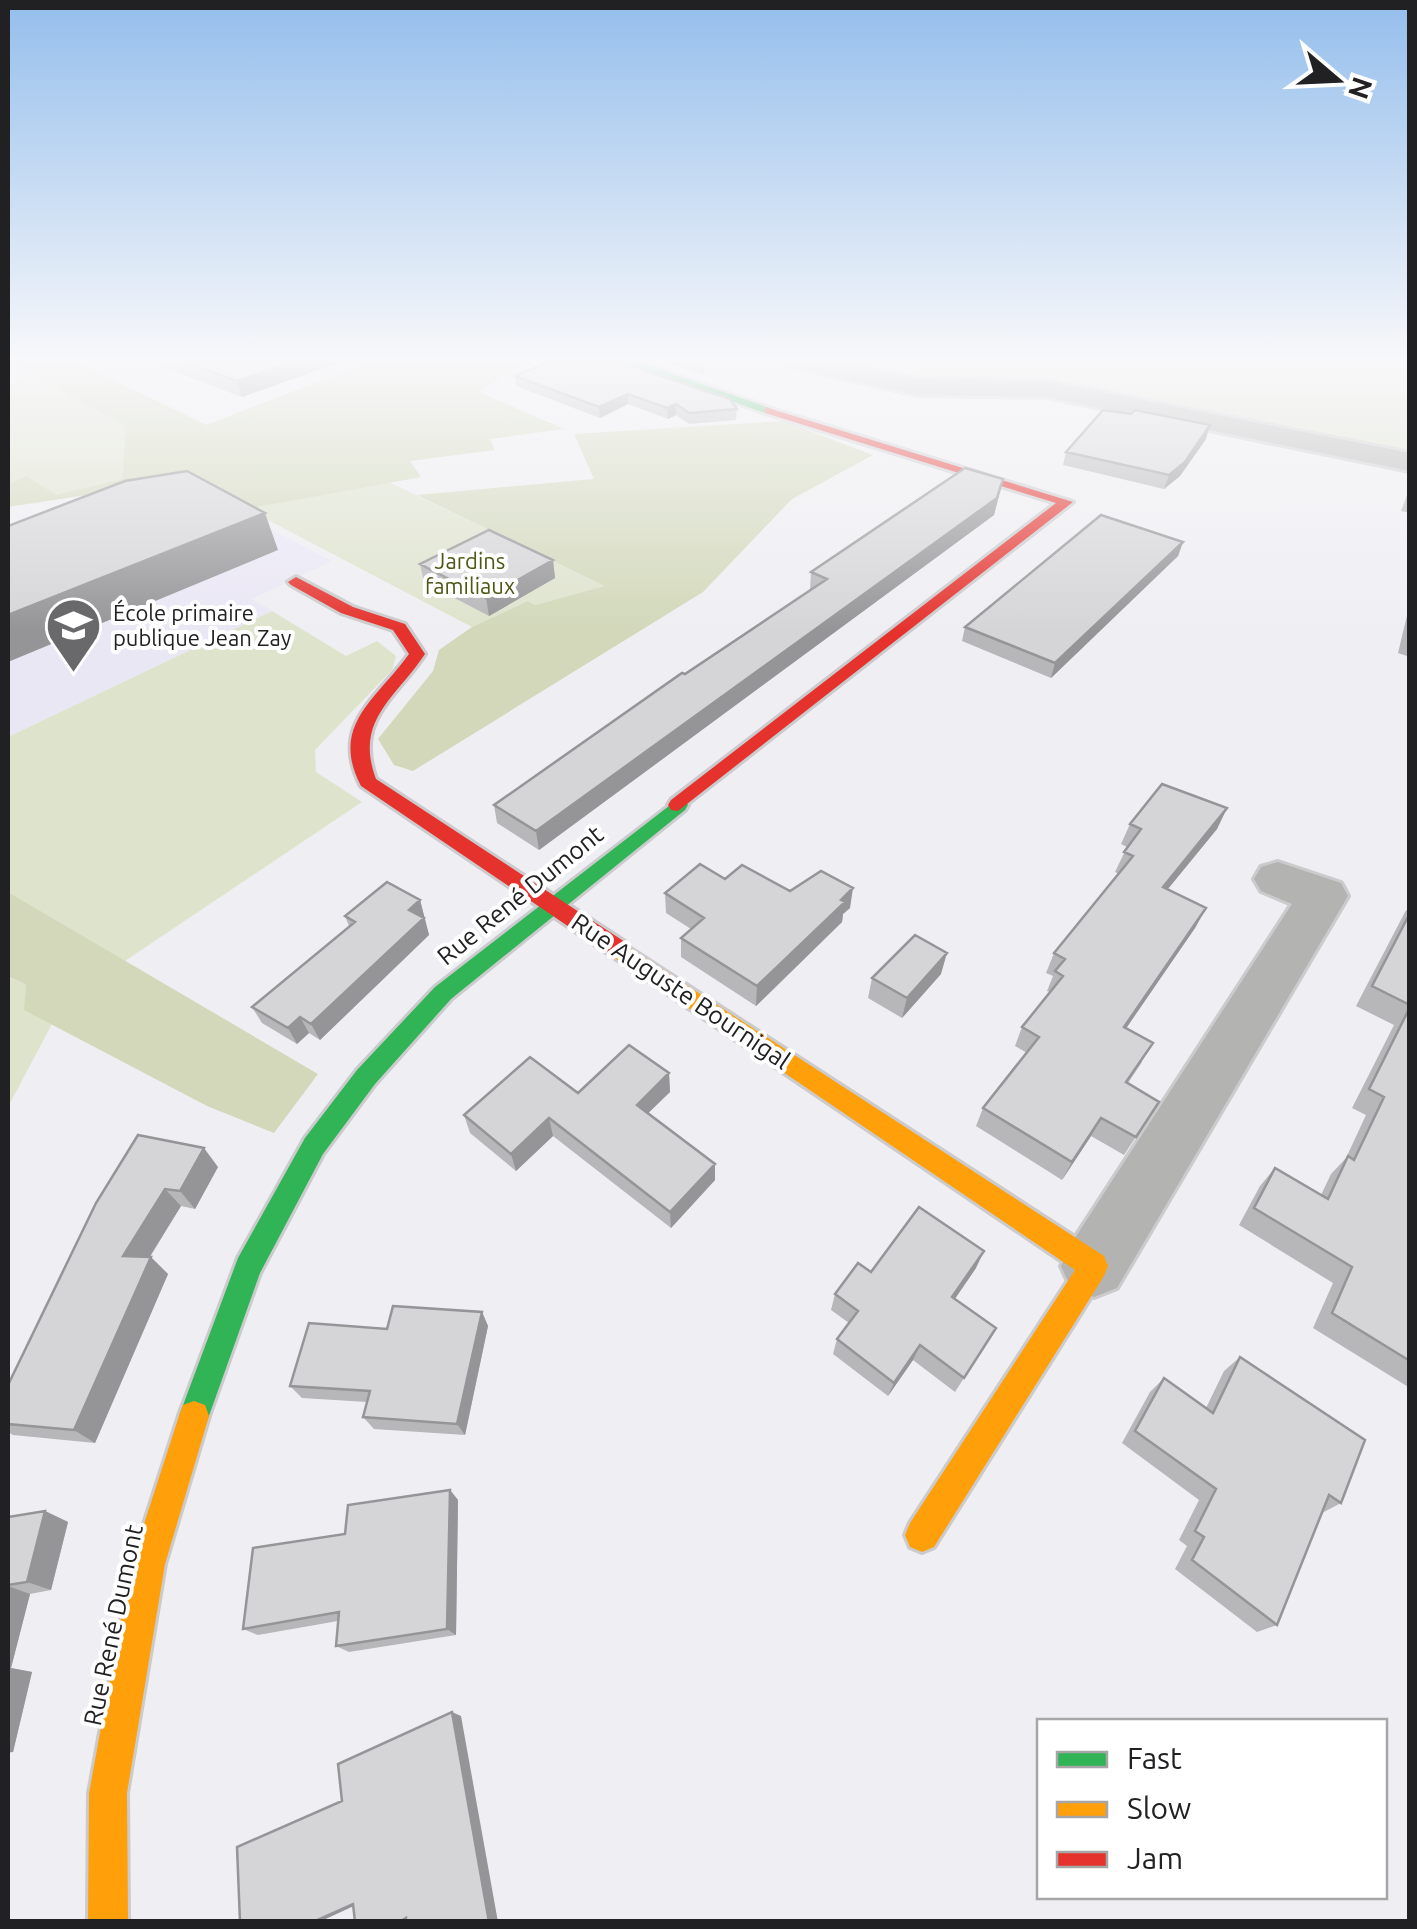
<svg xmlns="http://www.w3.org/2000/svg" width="1417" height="1929" font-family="Ubuntu,sans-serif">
  <rect width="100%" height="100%" fill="#efeff3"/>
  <!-- education -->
  <path fill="#eae7f5" d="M216 501 332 561 252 599 272 611 8 737V568Z"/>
  <!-- green -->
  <path fill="#dee3cc" d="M926 361H1409V458L907 376Z
    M33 373 125 425 124 479 56 496 27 476 8 484V385Z
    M389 482 606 586 535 605 528 601 472 627 247 509Z
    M272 611 346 656 377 641 396 656 392 670 315 750 316 772 362 802 125 961 8 892V737Z
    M8 976 26 983 25 1010 52 1024 8 1107Z"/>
  <!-- forest -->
  <path fill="#d2d8b9" d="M8 361H75L206 425 372 361H536L510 371 479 392 564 429 490 439 495 450 410 461 421 477 247 509 87 495 8 507V484L27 476 56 495 123 479 125 426Z
    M784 421 873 455 792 499 703 592 413 771 394 765 378 739 433 671 439 650 472 627 528 601 535 605 605 586 417 495 594 479 574 434Z
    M8 892 318 1074 274 1133 207 1106 24 1010 26 984 8 976Z"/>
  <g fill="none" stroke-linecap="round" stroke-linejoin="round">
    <defs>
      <path id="street" d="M785 361H833L918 379 1047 381 1410 453V471L1047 397 918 395 789 367Z
        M1278 862 1341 883 1348 896 1117 1288 1094 1297 1071 1288 1061 1266 1071 1244 1292 904 1261 891 1254 879 1261 867Z"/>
      <path id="fast" d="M620 361H636L775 410 765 413Z
        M678 799 685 800 688 805 685 810 451 999 375 1084 323 1154 260 1273 205 1427 194 1431 183 1427 179 1416 238 1258 305 1138 357 1070 435 987Z"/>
      <path id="slow" d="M617 940 1104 1256 1108 1266 1104 1276 934 1547 922 1552 910 1547 905 1535 910 1523 1075 1270 609 954 606 948Z
        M194 1401 205 1405 209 1416 165 1564 127 1793 128 1922H88L89 1793 131 1564 179 1416 183 1405Z"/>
      <path id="jam" d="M765 407 1073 502 678 811 671 810 668 805 671 800 1056 503 765 413Z
        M296 577 353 607 405 624 425 654C395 699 354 720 376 779L625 942 628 948 625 954H609L361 786C329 725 377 699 409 654L393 630 341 613 291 585 288 582Z"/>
    </defs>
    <!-- street casing -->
    <use href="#street" stroke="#cbcbcd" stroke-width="6"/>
    <!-- fast casing -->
    <use href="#fast" stroke="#cbcbcd" stroke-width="6"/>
    <!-- slow casing -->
    <use href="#slow" stroke="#cbcbcd" stroke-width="6"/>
    <!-- jam casing -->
    <use href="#jam" stroke="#cbcbcd" stroke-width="6"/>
    <!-- street -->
    <use href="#street" fill="#b3b3b2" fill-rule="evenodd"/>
    <!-- fast -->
    <use href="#fast" fill="#30b455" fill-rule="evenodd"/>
    <!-- slow -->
    <use href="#slow" fill="#ff9f0a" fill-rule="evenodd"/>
    <!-- jam -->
    <use href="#jam" fill="#e5322d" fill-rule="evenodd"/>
  </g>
  <!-- wall -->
  <path fill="#b7b7ba" d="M147 361H343L242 397Z
    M662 361H701L704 364V375Z
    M515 376 737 409 736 420 689 424 676 415 668 419 628 404 600 418 516 386Z
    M1206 439 1180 476 1164 489 1063 465 1066 452Z
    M1410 487V513L1401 511Z
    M999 496 994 515 539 850 497 823 494 805 810 590 811 572Z
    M1183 542 1178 556 1051 678 962 641 965 627Z
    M553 560 555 578 489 616 424 582 420 564Z
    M1410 603V657L1398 653Z
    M1227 808 1217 829 1168 889 1206 908 1195 928 1126 1028 1142 1062 1128 1083 1159 1102 1124 1155 1091 1136 1062 1180 976 1126 983 1108 1027 1053 1015 1046 1022 1027 1050 992 1047 991 1053 976 1046 973 1054 953 1119 874 1115 872 1127 847 1121 844 1130 824Z
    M725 879 790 891 850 908 843 914 842 922 756 1006 681 957V938L691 929 666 913 665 893Z
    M420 900 429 935 320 1040 309 1033 297 1044 262 1023 252 1007 349 926 345 916Z
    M1410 906V1388L1313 1328 1333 1283 1239 1225 1260 1186 1275 1168 1321 1195 1331 1174 1346 1158 1366 1115 1352 1108 1394 1025 1356 1006 1405 912Z
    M941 974 902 1018 868 998 872 978Z
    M669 1073 670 1092 648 1113 715 1164V1180L671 1228 553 1136 516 1171 470 1133 464 1115Z
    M218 1167 195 1209 181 1206 150 1257 168 1274 95 1443 13 1435 8 1432V1385L96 1203Z
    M976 1268 955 1299 996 1328 955 1392 913 1360 888 1396 833 1354 837 1339 849 1323 831 1310 835 1294 871 1272Z
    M482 1312 488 1326 465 1435 374 1429 363 1417 367 1402 302 1398 290 1386 387 1329Z
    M1240 1357 1341 1503 1322 1513 1277 1625 1257 1632 1175 1569 1187 1546 1179 1540 1199 1500 1122 1443 1150 1392 1164 1378 1206 1408 1224 1371Z
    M450 1490 458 1500 456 1635 349 1652 336 1646 338 1621 258 1635 243 1629 345 1534Z
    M45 1511 68 1522 51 1590 30 1594 11 1668 32 1672 13 1752 8 1753V1517Z"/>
  <!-- shaded-wall -->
  <path fill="#959597" d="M296 361H343L242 397 237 381Z
    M628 394V404L600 418 599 407Z
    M676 404V415L668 419 667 408Z
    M1210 425 1206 439 1180 476 1164 489 1169 475Z
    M1003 479 994 515 539 850 536 831Z
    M265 513 278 550 8 662V615Z
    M1183 542 1178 556 1051 678 1055 663Z
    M553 560 555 578 489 616 486 598Z
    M1227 808 1217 829 1153 907 1163 887Z
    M853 888 850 908 843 914 842 922 756 1006 757 986Z
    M420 900 429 935 320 1040 311 1024 409 910Z
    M1206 908 1195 928 1114 1046 1124 1027Z
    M947 953 941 974 902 1018 907 998Z
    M300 1017 309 1033 297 1044 288 1028Z
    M669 1073 670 1092 639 1122 637 1105Z
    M549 1118 553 1136 516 1171 511 1154Z
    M1101 1118 1091 1136 1062 1180 1072 1162Z
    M204 1148 218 1167 195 1209 180 1191Z
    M715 1164V1180L671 1228 670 1212Z
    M165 1189 181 1206 140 1272 123 1256Z
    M984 1251 976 1268 945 1313 952 1297Z
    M151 1257 168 1274 95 1443 74 1430Z
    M482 1312 488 1326 465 1435 457 1424Z
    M920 1345 913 1360 888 1396 894 1383Z
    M450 1490 458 1500 456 1635 447 1629Z
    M45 1511 68 1522 51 1590 27 1582Z
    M8 1586 30 1594 11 1668 32 1672 13 1752H8Z
    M452 1712 461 1716 498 1922H489Z
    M367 1900 319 1922H313L353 1904Z"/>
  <!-- building -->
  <path fill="#d5d5d8" stroke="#959597" stroke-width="2.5" d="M182 361H296L237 381Z
    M551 361H616L730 399 737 409 689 413 676 404 667 408 628 394 599 407 515 376Z
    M1103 410 1131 414 1135 410 1210 425 1185 462 1169 475 1066 452Z
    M965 468 1003 479 997 498 536 831 494 805 682 673 685 674 827 579 811 572Z
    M187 471 265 513 8 615V526L125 481Z
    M1101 515 1183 542 1055 663 965 627Z
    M489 530 553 560 486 598 420 564Z
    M1162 784 1227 808 1163 887 1206 908 1124 1027 1153 1043 1126 1082 1159 1102 1136 1137 1101 1118 1072 1162 983 1108 1039 1037 1022 1027 1063 976 1055 971 1065 959 1054 953 1133 856 1124 852 1141 829 1130 824Z
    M700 864 725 879 742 865 790 891 821 871 853 888 841 900 845 902 757 986 681 938 704 918 665 893Z
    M387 882 420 900 409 910 424 918 311 1024 300 1017 288 1028 252 1007 355 922 345 916Z
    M1410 913V1005L1372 986Z
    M915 935 947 953 907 998 872 978Z
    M1410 1007V1361L1332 1313 1352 1267 1254 1208 1275 1168 1328 1199 1348 1156 1354 1160 1384 1097 1369 1089Z
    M629 1045 669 1073 637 1105 715 1164 670 1212 549 1118 511 1154 464 1115 530 1057 578 1093Z
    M138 1135 204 1148 180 1191 165 1189 123 1256 151 1257 74 1430 8 1424V1385L96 1203Z
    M919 1207 984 1251 952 1297 996 1328 964 1378 920 1345 894 1383 837 1339 858 1311 835 1294 858 1263 871 1272Z
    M393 1306 482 1312 457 1424 363 1417 370 1391 290 1386 309 1323 387 1329Z
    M1240 1357 1365 1440 1341 1503 1329 1495 1277 1625 1192 1560 1204 1537 1195 1531 1216 1489 1135 1431 1164 1378 1213 1413Z
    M450 1490 447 1629 336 1646 339 1612 243 1629 253 1548 345 1534 348 1505Z
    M45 1511 27 1582 8 1585V1517Z
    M452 1712 489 1922H406V1918L399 1922H355L353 1904 313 1922H240L237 1847 342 1801 338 1764Z"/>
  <!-- sky -->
  <linearGradient id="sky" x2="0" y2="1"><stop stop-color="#94beec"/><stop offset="0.57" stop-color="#f8f8fa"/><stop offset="1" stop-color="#f8f8fa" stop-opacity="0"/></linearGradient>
  <rect width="1417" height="631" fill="url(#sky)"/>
  <!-- icons -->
  <defs>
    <symbol id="school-pin" viewBox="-11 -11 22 30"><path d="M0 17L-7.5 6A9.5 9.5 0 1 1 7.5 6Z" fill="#69696c" stroke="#fff"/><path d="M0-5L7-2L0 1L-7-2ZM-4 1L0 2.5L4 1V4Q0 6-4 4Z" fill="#fff"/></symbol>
  </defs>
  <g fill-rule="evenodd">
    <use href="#school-pin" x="42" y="594" width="63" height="86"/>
  </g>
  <g text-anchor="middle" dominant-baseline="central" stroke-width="8" stroke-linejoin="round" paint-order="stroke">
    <!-- far-park labels -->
    <g font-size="22" fill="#4e5713" stroke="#fff">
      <text x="470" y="560">Jardins<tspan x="470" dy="25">familiaux</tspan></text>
    </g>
    <!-- far-poi labels -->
    <g font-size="22" fill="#212123" stroke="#fff" text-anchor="start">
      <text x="113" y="612">École primaire<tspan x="113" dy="25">publique Jean Zay</tspan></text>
    </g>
    <!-- street labels -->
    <g font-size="25" fill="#212123" stroke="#fff">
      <text transform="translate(520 895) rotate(-39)">Rue René Dumont</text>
      <text transform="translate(681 991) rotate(34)">Rue Auguste Bournigal</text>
      <text transform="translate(113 1625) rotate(-78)">Rue René Dumont</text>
    </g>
  </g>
  <!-- border -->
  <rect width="1417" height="1929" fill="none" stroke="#212123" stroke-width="20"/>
  <!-- legend -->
  <rect x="1037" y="1719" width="350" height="180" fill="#ffffff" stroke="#a6a6a7" stroke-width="2.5"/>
  <rect x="1057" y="1752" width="50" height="15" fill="#30b455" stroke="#a6a6a7" stroke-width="2.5"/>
  <text x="1127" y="1769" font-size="30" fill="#212123">Fast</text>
  <rect x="1057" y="1802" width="50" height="15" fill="#ff9f0a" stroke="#a6a6a7" stroke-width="2.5"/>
  <text x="1127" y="1819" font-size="30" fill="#212123">Slow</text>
  <rect x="1057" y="1852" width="50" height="15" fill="#e5322d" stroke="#a6a6a7" stroke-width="2.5"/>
  <text x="1127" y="1869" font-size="30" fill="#212123">Jam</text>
  <!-- north arrow -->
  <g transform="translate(1337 80) rotate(109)" stroke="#ffffff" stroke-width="8" paint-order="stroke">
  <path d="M0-8L18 38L0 25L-18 38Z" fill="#212123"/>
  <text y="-15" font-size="28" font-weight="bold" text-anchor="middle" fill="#212123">N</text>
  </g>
</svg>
